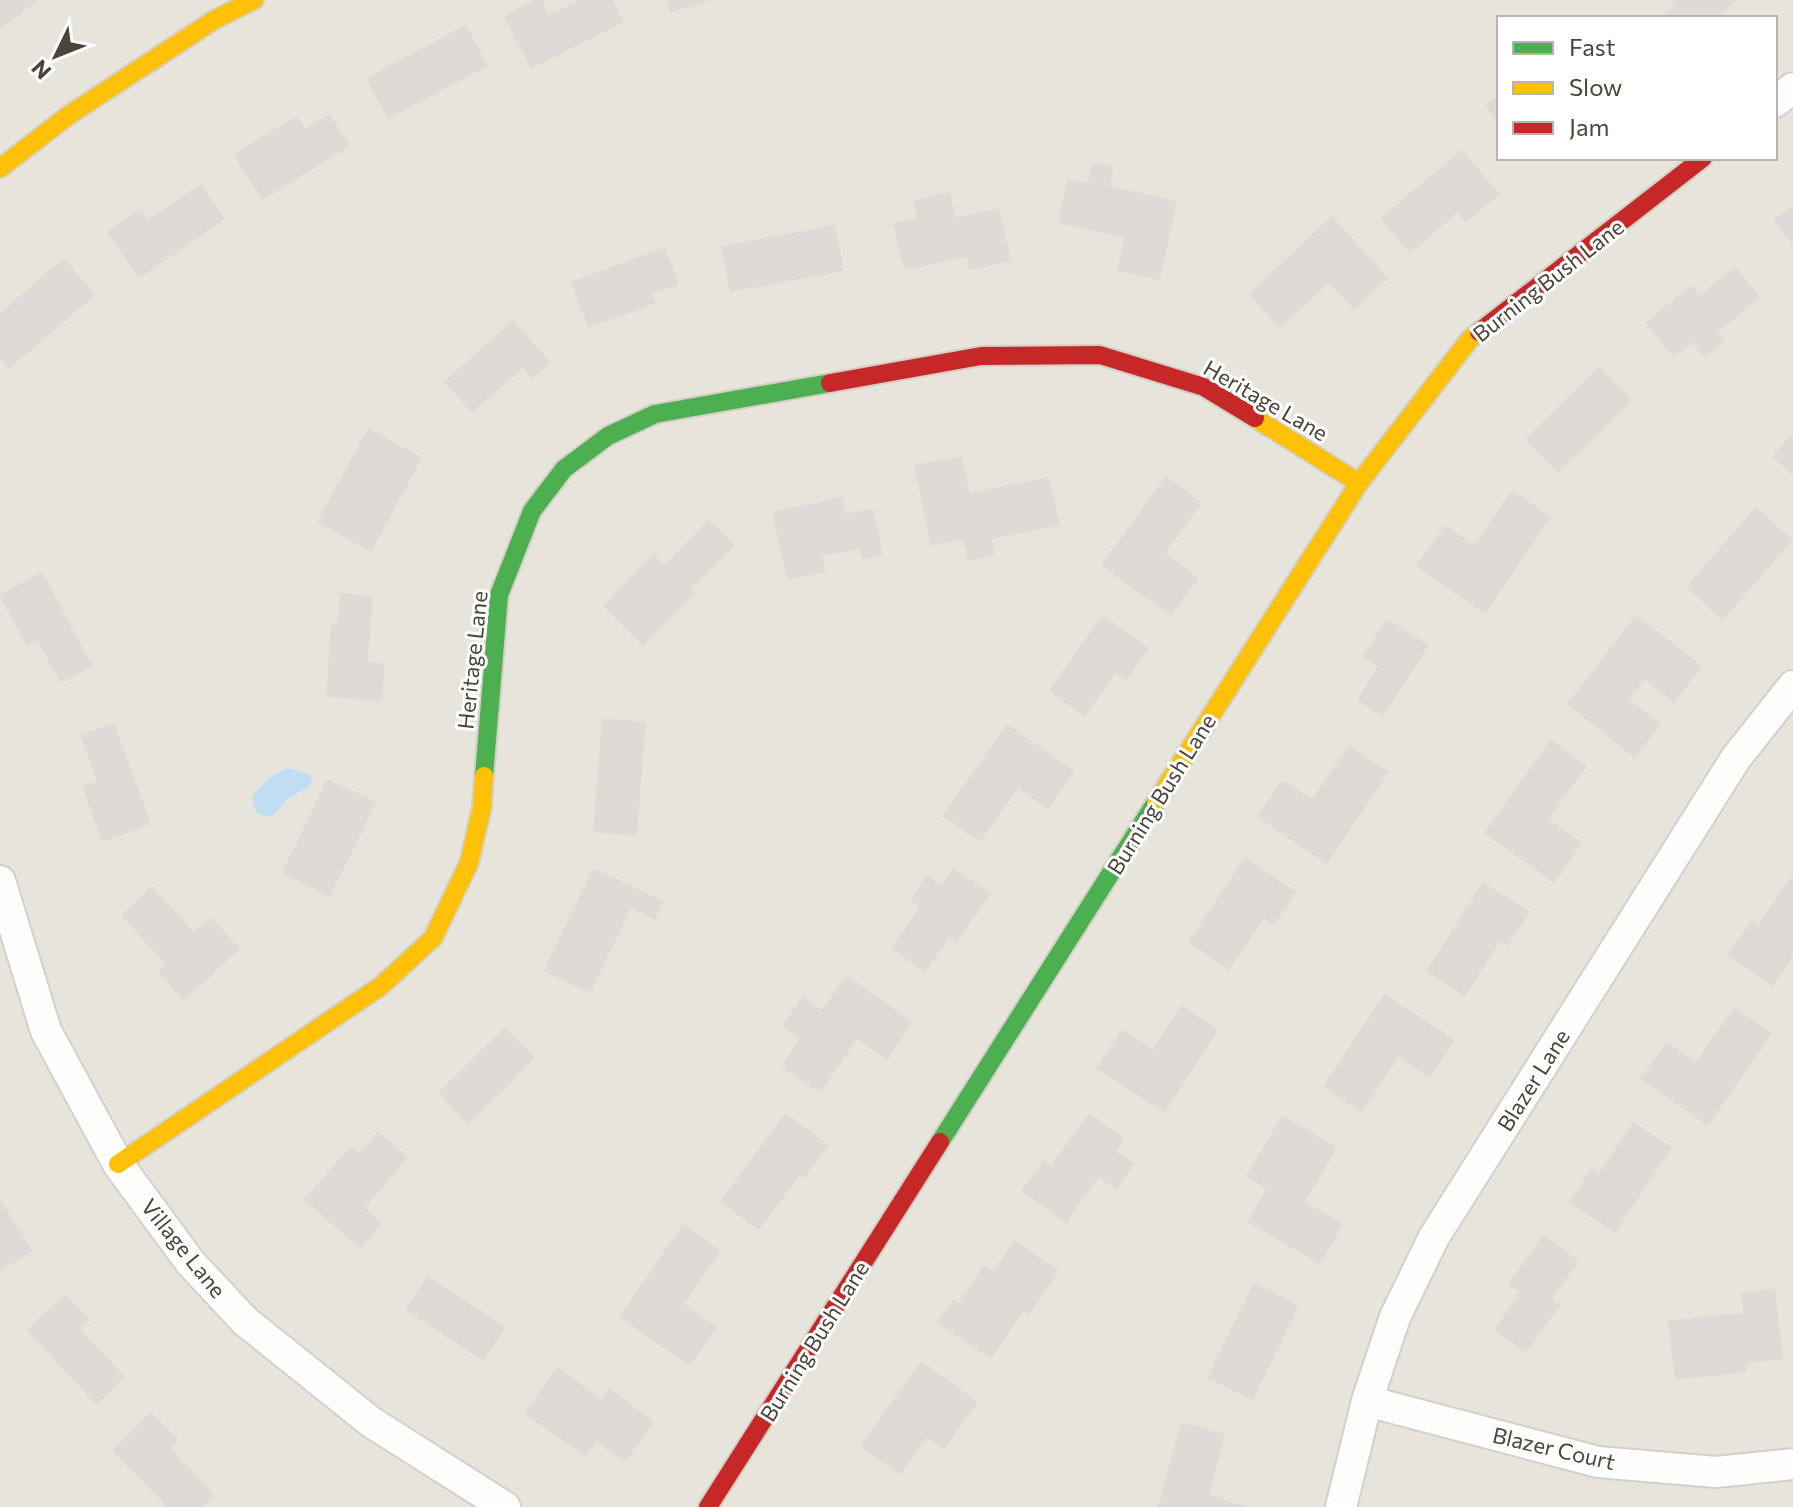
<svg xmlns="http://www.w3.org/2000/svg" width="1793" height="1507" font-family="Commissioner,sans-serif">
  <rect width="100%" height="100%" fill="#f4f2ee"/>
  <!-- residential -->
  <path fill="#e7e4dc" fill-rule="evenodd" d="M0 0H1793V1507H0ZM1499 18H1775V158H1499Z"/>
  <!-- water -->
  <path fill="#c0ddf1" d="M288 768 310 774 312 783C305 790 297 793 289 798 276 807 278 824 256 812L252 797C263 782 270 776 288 768Z"/>
  <!-- building -->
  <path fill="#dedbd6" d="M0 0H39L0 29Z
    M535 0H542L549 15 579 0H613L624 22 531 69 504 16Z
    M666 0H708V1L670 13Z
    M1674 0H1737L1716 18H1660L1674 6 1671 2Z
    M466 25 488 66 388 119 366 78Z
    M1499 95V124L1485 105Z
    M330 114 350 146 262 200 233 154 297 116 305 129Z
    M1462 150 1500 194 1466 222 1457 213 1410 253 1380 218Z
    M1092 162 1114 166 1110 186 1177 201 1160 280 1117 271 1124 238 1058 223 1067 179 1088 183Z
    M201 184 225 219 139 279 107 232 140 209 148 220Z
    M950 192 956 218 999 208 1011 261 969 270 967 257 904 270 893 223 917 218 914 200Z
    M1793 205V245L1773 221Z
    M1332 216 1388 278 1354 310 1329 283 1280 328 1248 294Z
    M835 225 844 271 730 292 721 246Z
    M665 247 679 285 652 294 656 303 588 328 571 282Z
    M64 258 95 295 9 369 0 358V313Z
    M1735 266 1760 297 1717 333 1725 341 1705 358 1691 343 1674 357 1645 323 1691 285 1700 296Z
    M513 320 551 363 532 379 523 368 472 413 444 382Z
    M1599 366 1632 400 1558 473 1525 439Z
    M368 428 422 458 371 552 317 522Z
    M1793 433V475L1772 457Z
    M962 456 970 493 1049 477 1060 525 991 539 995 555 968 561 963 539 931 546 914 465Z
    M1166 476 1202 503 1165 553 1199 578 1171 616 1101 565Z
    M1512 490 1551 517 1485 614 1416 566 1445 525 1474 545Z
    M842 497 846 514 873 508 883 555 863 560 860 548 822 556 826 572 787 580 772 512Z
    M1756 507 1793 540 1723 620 1686 587Z
    M709 519 735 545 691 589 696 593 643 646 603 606 654 554 664 565Z
    M42 572 93 666 61 683 37 640 27 646 0 596V594Z
    M340 593 373 596 368 662 385 663 382 701 326 697 331 623H338Z
    M1102 615 1149 648 1126 681 1116 673 1085 717 1049 691Z
    M1636 615 1702 666 1674 703 1645 679 1629 699 1661 724 1635 758 1567 704Z
    M1387 619 1429 645 1383 717 1357 700 1378 667 1362 657Z
    M602 718 646 722 637 836 593 832Z
    M114 723 151 824 102 842 82 786 97 781 80 735Z
    M1007 724 1075 771 1048 809 1018 788 980 842 942 816Z
    M1551 739 1587 766 1549 819 1582 843 1554 883 1484 833Z
    M1349 745 1389 772 1327 864 1257 817 1282 780 1312 799Z
    M327 779 376 802 330 897 282 873Z
    M1245 857 1296 892 1274 926 1264 919 1229 970 1188 942Z
    M594 868 664 902 655 920 631 908 590 994 543 971Z
    M954 868 991 893 956 943 949 938 925 972 891 948 920 907 910 900 927 875 942 885Z
    M1793 874V957L1773 986 1727 955 1752 920 1758 925Z
    M1483 882 1530 912 1508 946 1500 941 1465 997 1426 971Z
    M152 886 194 932 211 917 240 949 183 1001 158 971 165 964 121 915Z
    M846 975 913 1022 887 1060 857 1039 820 1093 781 1067 800 1038 782 1026 803 996 822 1010Z
    M1384 994 1455 1040 1430 1078 1398 1057 1362 1113 1323 1087Z
    M1181 1005 1218 1030 1165 1113 1096 1068 1122 1029 1153 1049Z
    M1734 1007 1772 1033 1708 1126 1640 1079 1667 1042 1696 1062Z
    M505 1027 535 1058 468 1124 438 1093Z
    M785 1113 829 1145 803 1179 799 1176 759 1230 720 1202Z
    M1089 1113 1125 1139 1116 1151 1135 1164 1116 1190 1099 1177 1066 1223 1021 1191 1044 1159 1051 1165Z
    M1282 1115 1337 1147 1305 1202 1343 1224 1320 1264 1247 1222 1266 1189 1246 1177Z
    M1633 1122 1672 1148 1615 1233 1569 1202 1592 1168 1599 1173Z
    M378 1132 408 1157 365 1208 382 1223 361 1249 304 1200 351 1146 359 1153Z
    M0 1199 33 1251 0 1272Z
    M683 1224 721 1251 684 1304 717 1327 690 1366 619 1317Z
    M1543 1235 1579 1261 1552 1299 1561 1305 1526 1353 1494 1330 1520 1292 1508 1284Z
    M1014 1240 1059 1271 1029 1315 1023 1311 991 1359 937 1323 953 1299 958 1303 984 1265 994 1271Z
    M427 1276 506 1327 484 1361 405 1310Z
    M1254 1283 1299 1305 1253 1400 1207 1378Z
    M1775 1289 1783 1359 1746 1363 1747 1372 1675 1380 1668 1320 1743 1313 1741 1293Z
    M65 1294 90 1320 80 1329 125 1377 96 1405 27 1330Z
    M921 1361 978 1402 944 1449 927 1438 900 1475 860 1446Z
    M558 1367 602 1399 609 1388 654 1422 625 1462 597 1442 585 1457 524 1413Z
    M151 1412 179 1440 170 1448 215 1496 204 1507H167L112 1450Z
    M1181 1422 1225 1434 1209 1495 1248 1507H1158Z"/>
  <g fill="none" stroke-linecap="round" stroke-linejoin="round">
    <defs>
      <path id="street" d="M1775 102 1793 88
        M0 881 46 1031 118 1164 190 1262 245 1321 371 1422 505 1507
        M1367 1401 1598 1462 1716 1472 1793 1464
        M1341 1507 1367 1401 1395 1317 1434 1237 1736 758 1793 686"/>
      <path id="fast" d="M484 776 499 595 532 511 564 469 608 436 655 414 830 383
        M940 1142 1156 802"/>
      <path id="slow" d="M0 168 69 115 214 20 254 0
        M1255 418 1359 483
        M1156 802 1359 483 1470 339 1479 332
        M118 1164 381 986 433 938 469 863 482 807 484 776"/>
      <path id="jam" d="M1479 332 1703 158
        M830 383 981 356 1100 355 1204 387 1255 418
        M708 1507 940 1142"/>
    </defs>
    <!-- street casing -->
    <use href="#street" stroke="#d2d0cb" stroke-width="34"/>
    <!-- fast casing -->
    <use href="#fast" stroke="#d3cfc5" stroke-width="22"/>
    <!-- slow casing -->
    <use href="#slow" stroke="#d3cfc5" stroke-width="22"/>
    <!-- jam casing -->
    <use href="#jam" stroke="#d3cfc5" stroke-width="22"/>
    <!-- street -->
    <use href="#street" stroke="#fdfdfc" stroke-width="30"/>
    <!-- fast -->
    <use href="#fast" stroke="#4caf50" stroke-width="18"/>
    <!-- slow -->
    <use href="#slow" stroke="#ffc107" stroke-width="18"/>
    <!-- jam -->
    <use href="#jam" stroke="#c62828" stroke-width="18"/>
  </g>
  <g text-anchor="middle" dominant-baseline="central" stroke-width="6" stroke-linejoin="round" paint-order="stroke">
    <!-- street labels -->
    <g font-size="22" fill="#4b4439" stroke="#fff">
      <text transform="translate(1548 280) rotate(-38)">Burning Bush Lane</text>
      <text transform="translate(1266 400) rotate(30)">Heritage Lane</text>
      <text transform="translate(472 660) rotate(-84)">Heritage Lane</text>
      <text transform="translate(1161 794) rotate(-58)">Burning Bush Lane</text>
      <text transform="translate(1533 1080) rotate(-58)">Blazer Lane</text>
      <text transform="translate(184 1248) rotate(51)">Village Lane</text>
      <text transform="translate(814 1341) rotate(-58)">Burning Bush Lane</text>
      <text transform="translate(1554 1448) rotate(13)">Blazer Court</text>
    </g>
  </g>
  <!-- legend -->
  <rect x="1497" y="16" width="280" height="144" fill="#ffffff" stroke="#b7b4b0" stroke-width="2"/>
  <rect x="1513" y="42" width="40" height="12" fill="#4caf50" stroke="#b7b4b0" stroke-width="2"/>
  <text x="1569" y="56" font-size="24" fill="#4b4439">Fast</text>
  <rect x="1513" y="82" width="40" height="12" fill="#ffc107" stroke="#b7b4b0" stroke-width="2"/>
  <text x="1569" y="96" font-size="24" fill="#4b4439">Slow</text>
  <rect x="1513" y="122" width="40" height="12" fill="#c62828" stroke="#b7b4b0" stroke-width="2"/>
  <text x="1569" y="136" font-size="24" fill="#4b4439">Jam</text>
  <!-- north arrow -->
  <g transform="translate(56 56) rotate(227)" stroke="#ffffff" stroke-width="6" paint-order="stroke">
  <path d="M0-6L14 30L0 20L-14 30Z" fill="#4b4439"/>
  <text y="-12" font-size="22" font-weight="bold" text-anchor="middle" fill="#4b4439">N</text>
  </g>
</svg>
